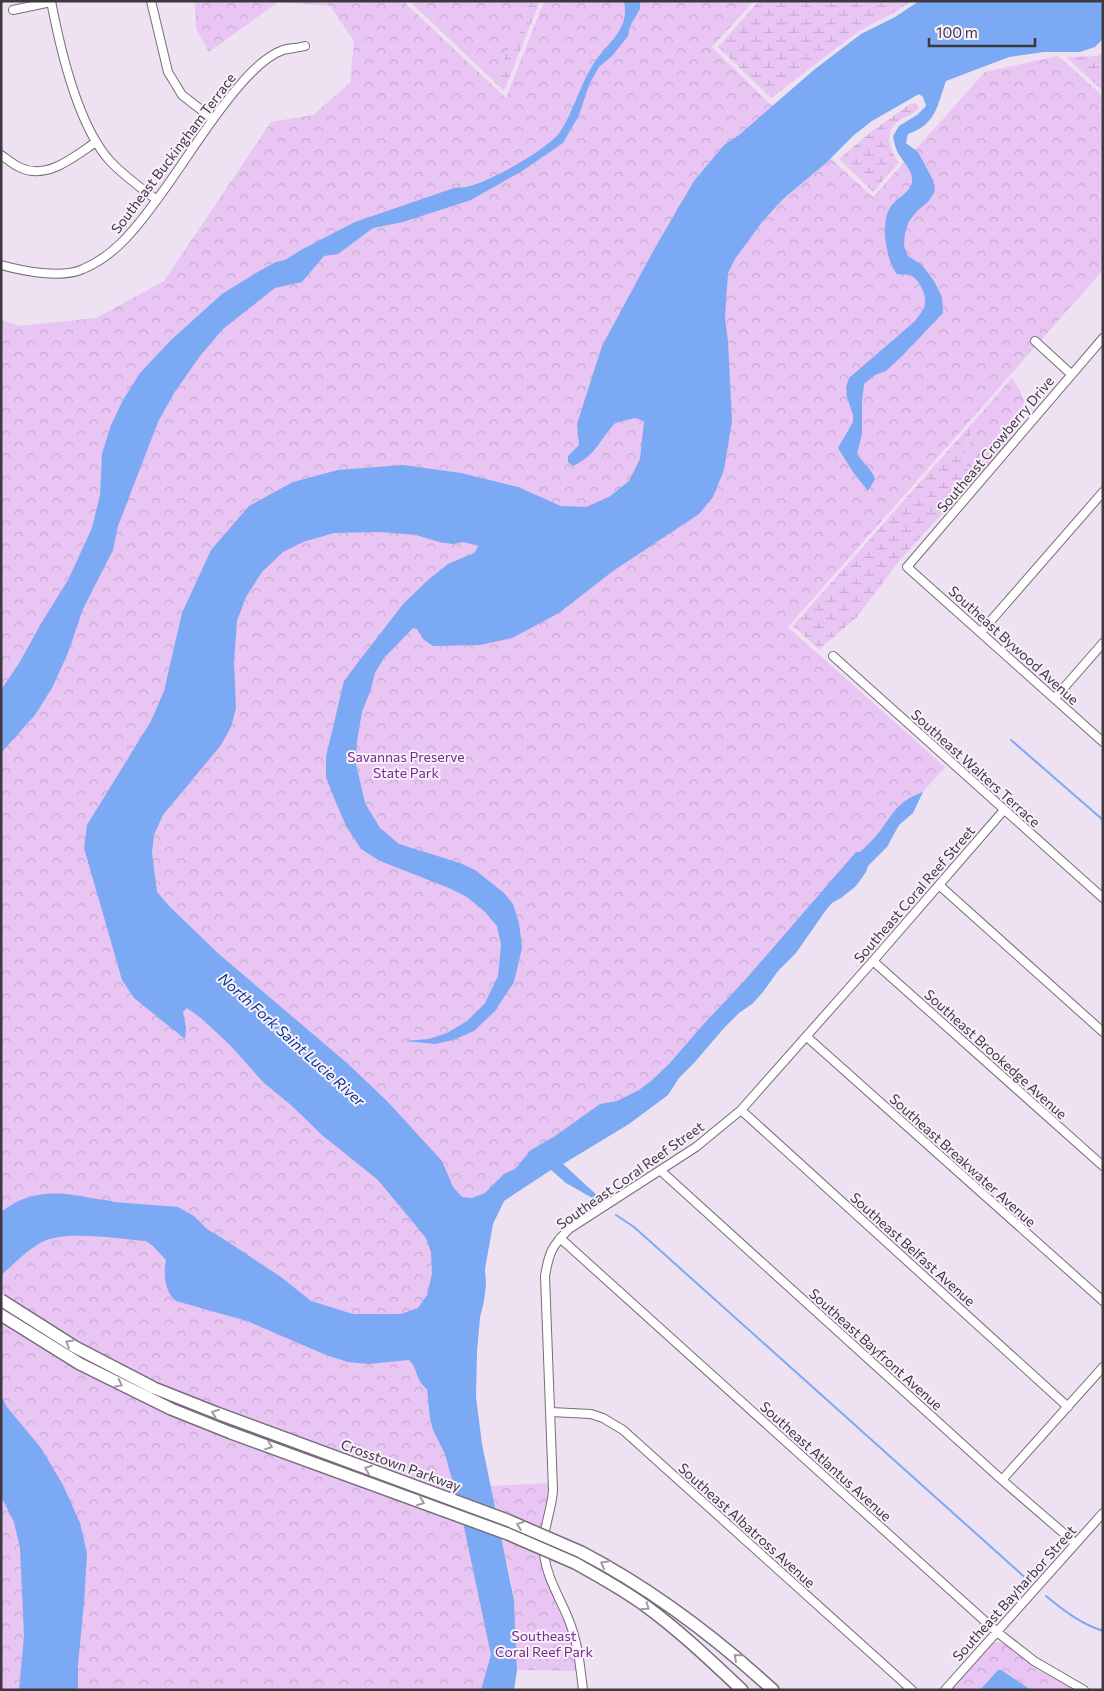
<svg xmlns="http://www.w3.org/2000/svg" width="1104" height="1691" font-family="Commissioner,sans-serif">
  <defs>
    <pattern id="forest-crowns" width="20" height="18" patternUnits="userSpaceOnUse" patternTransform="scale(1.25)"><rect width="20" height="18" fill="#e8c5f3"/><path d="M2 6a3 3 0 1 1 6 0M12 15a3 3 0 1 1 6 0" fill="none" stroke="#c8aad1"/></pattern>
    <pattern id="wetland-marsh" width="20" height="14" patternUnits="userSpaceOnUse" patternTransform="scale(1.25)"><rect width="20" height="14" fill="#e8c5f3"/><path d="M1 5h8M5 5V1M11 12h8M15 12V8" fill="none" stroke="#c8aad1"/></pattern>
  </defs>
  <rect width="100%" height="100%" fill="#eee2f2"/>
  <!-- forest -->
  <path fill="url(#forest-crowns)" d="M195 1H403L506 98 544 1H754L712 47 766 100 873 197 985 72 1058 56 1103 96V270L788 627 945 767 685 1061 462 1217 454 1254 499 1690H1V320L20 326 96 318 164 281 271 122 313 115 350 83 354 41 330 6 278 2 209 52 196 28Z
    M409 1H528L523 27 505 55 498 85Z
    M1012 378C1016 384 1023 395 1024 402 1026 423 992 462 978 477L968 473 965 457 975 420Z
    M550 1483 551 1493 545 1521 546 1576 554 1598 570 1630 577 1671 517 1670 514 1600 511 1580 489 1486Z
    M997 1642 1003 1643 1039 1670 1076 1690H950C960 1679 985 1646 997 1642Z"/>
  <!-- wetland -->
  <path fill="url(#wetland-marsh)" d="M528 1H540L504 91 498 85 505 55 523 27Z
    M759 1H912L893 13 859 31 771 98 718 47Z
    M1103 53V91L1066 57 1097 56Z
    M916 103 919 108C913 115 903 117 896 123 884 135 890 151 899 162L873 192 839 159 871 132 910 104Z
    M975 420 965 456 968 473 976 476 899 561 857 617 824 645 820 650 793 626Z"/>
  <!-- water -->
  <path fill="#7ca9f3" d="M624 1H640V9L630 26 628 36 612 56 599 67 589 85 579 115 563 143 522 171 471 200 403 222 373 228 338 254 324 256 302 282 275 288 223 329 200 356 174 393 158 422 118 526 113 550 83 609 68 653 52 688 35 715 1 753V690L18 665 42 622 68 580 92 528 100 495 102 454 111 425 123 400 140 373 171 340 222 294 261 270 276 262 285 260 301 250 355 222 454 188C459 187 465 188 470 186 491 181 548 149 560 132 574 111 580 84 594 63 608 41 630 31 624 1Z
    M919 1H1103V39L1095 47 1080 52H1044L1009 57 946 81C937 105 937 124 908 134L906 143 918 152 933 180 935 191 928 202 918 210 909 221 905 233 904 246 908 256 922 265 934 281 942 297 943 313 903 355 886 371 875 375 864 384 862 402V434L857 454C863 463 872 469 875 479L868 491 853 472 838 448 853 422V415L847 397 846 387 849 378 915 321C919 315 925 309 925 303 926 293 919 279 910 275 906 274 901 275 897 274 886 261 880 223 890 208 895 198 910 194 912 182 914 171 901 160 897 151 895 146 894 141 893 136L899 126 917 115 926 106 923 97 919 94 872 121 854 135 826 163 783 199 762 222 735 259 728 273 725 317 728 342 732 421 724 470 713 497 699 514 613 571 559 613 512 638 480 645 433 646 423 639 417 629 413 628 384 658 375 673 371 689 362 712 357 741 356 764 365 803 380 828 399 844 460 863 475 870 504 893 513 904 519 923 522 948 514 982 495 1011 474 1031 453 1040 435 1044 405 1041 429 1039 447 1033 467 1021 485 1003 498 976 501 945 497 926 485 912 467 897 449 888 380 861 361 849 346 826 332 793 326 777V757L344 681 359 661 404 603 429 579 448 564 474 553 479 546 463 542 453 544 439 542 416 535 379 532 334 533 303 542 283 552 262 572 246 597 237 621 234 662 236 708 231 727 221 745 163 815 154 835 152 853 157 892 170 907 220 955 347 1063 387 1101 442 1161 453 1187 462 1197 472 1198 485 1193 504 1174 515 1169 531 1150 555 1136 600 1104 617 1101 639 1090 651 1081 669 1064 701 1027 745 980 856 852H860C867 845 874 839 880 831 895 811 897 802 923 792L913 813 899 825 887 847 868 866 866 872 856 886 841 898 832 903 826 910 796 953 778 971 763 992 752 1004 739 1013 724 1028 694 1063 679 1078 668 1095 629 1124 563 1164 599 1197 594 1199 566 1183 551 1170 504 1201 493 1224 485 1269 486 1285 484 1301 480 1317 477 1352 476 1397 482 1444 514 1600 517 1670 514 1690H481L491 1655 460 1508 445 1454 433 1430 430 1418 427 1389C414 1379 419 1369 409 1360L368 1364 348 1362 326 1355 247 1321 176 1301C165 1293 163 1273 166 1260L153 1246 146 1241C119 1239 64 1229 40 1243 26 1251 13 1265 1 1275V1212C30 1190 57 1191 91 1198 99 1200 106 1199 114 1202L178 1207 194 1216 208 1230 219 1236 281 1277 311 1301 353 1314H401L418 1308 427 1295 432 1274 431 1252 426 1238 378 1180 322 1135 292 1106 263 1082 231 1046 201 1018 187 1008 183 1012 186 1028 185 1039 134 998 122 980 84 848 87 825 151 721 164 691 182 613 211 550 249 506 293 482 338 470 403 465 461 473 518 487 561 506 586 507 609 497 629 481 640 459 644 421 635 418 615 423C599 441 596 455 573 466L568 462V456L579 445 577 424 602 346 656 246 694 181 724 145 739 135 815 69 861 34 895 17Z
    M1 1396 7 1407 41 1448 63 1485 80 1523 87 1553 84 1603 78 1664V1690H19L24 1636 20 1548 14 1522 1 1496Z
    M998 1670H1001L1031 1690H980Z"/>
  <g fill="none" stroke-linecap="round" stroke-linejoin="round">
    <!-- stream -->
    <path stroke="#7ca9f3" stroke-width="2" d="M1011 740 1103 820
      M616 1215 634 1227 1029 1581
      M1046 1596C1063 1610 1081 1624 1103 1631"/>
    <defs>
      <path id="street" d="M51 1C60 48 78 126 110 161 124 176 141 188 157 200
        M151 1 168 72 182 95 213 119
        M13 10 51 2
        M1 155C7 159 14 165 21 168 48 180 75 156 96 142
        M1 265C23 271 62 279 83 269 112 257 132 233 150 209 181 169 206 124 239 86 250 73 266 56 283 50 290 48 298 48 305 46
        M1103 338 907 567 1103 742
        M1035 341 1071 374
        M981 632 1103 492
        M833 656 1103 898
        M1055 698 1103 643
        M939 885 1103 1032
        M873 961 1103 1166
        M807 1037 1103 1301
        M741 1110 1068 1407
        M661 1171 1002 1480 1075 1543
        M560 1238 997 1632 1034 1661 1084 1690
        M551 1412 591 1414 603 1418 623 1430 912 1690
        M1002 1480 1103 1367
        M583 1690C580 1665 578 1642 568 1618 559 1596 547 1578 544 1554 541 1532 552 1511 553 1490L545 1276C549 1252 552 1246 569 1229L696 1147 741 1110 873 961 1004 810
        M945 1690 1103 1513"/>
      <path id="secondary" d="M581 1552C652 1589 714 1636 773 1690
        M575 1563C600 1577 624 1590 647 1607 681 1632 711 1661 742 1690"/>
    </defs>
    <!-- street casing -->
    <use href="#street" stroke="#776c7a" stroke-width="10"/>
    <!-- secondary casing -->
    <use href="#secondary" stroke="#776c7a" stroke-width="14"/>
    <!-- street -->
    <use href="#street" stroke="#fff" stroke-width="8"/>
    <!-- secondary -->
    <use href="#secondary" stroke="#fff" stroke-width="11"/>
    <defs>
      <path id="secondary-bridge" d="M1 1300 75 1347 154 1388 217 1413 507 1520 581 1552
        M1 1315 80 1364 171 1409 231 1433 508 1534 575 1563"/>
    </defs>
    <!-- secondary-bridge casing -->
    <use href="#secondary-bridge" stroke="#776c7a" stroke-width="14" stroke-linecap="butt"/>
    <!-- secondary-bridge -->
    <use href="#secondary-bridge" stroke="#fff" stroke-width="11"/>
  </g>
  <!-- one-way arrows -->
  <defs><path id="oneway-chevron" d="M-2-3.5L2.5 0L-2 3.5" fill="none" stroke-width="1.6" stroke-linecap="round" stroke-linejoin="round" transform="scale(1.25)"/></defs>
  <g stroke="#9e9c9e">
    <use href="#oneway-chevron" transform="translate(69 1343) rotate(-149)"/>
    <use href="#oneway-chevron" transform="translate(119 1384) rotate(26)"/>
    <use href="#oneway-chevron" transform="translate(215 1413) rotate(-159)"/>
    <use href="#oneway-chevron" transform="translate(269 1446) rotate(20)"/>
    <use href="#oneway-chevron" transform="translate(368 1469) rotate(-160)"/>
    <use href="#oneway-chevron" transform="translate(421 1502) rotate(21)"/>
    <use href="#oneway-chevron" transform="translate(520 1525) rotate(-159)"/>
    <use href="#oneway-chevron" transform="translate(604 1564) rotate(-151)"/>
    <use href="#oneway-chevron" transform="translate(646 1607) rotate(36)"/>
    <use href="#oneway-chevron" transform="translate(737 1657) rotate(-139)"/>
  </g>
  <g text-anchor="middle" dominant-baseline="central" stroke-width="4" stroke-linejoin="round" paint-order="stroke">
    <!-- street labels -->
    <g font-size="14" fill="#3d383e" stroke="#faf0fd">
      <text transform="translate(173 153) rotate(-53)">Southeast Buckingham Terrace</text>
      <text transform="translate(995 444) rotate(-50)">Southeast Crowberry Drive</text>
      <text transform="translate(1014 645) rotate(42)">Southeast Bywood Avenue</text>
      <text transform="translate(976 768) rotate(42)">Southeast Walters Terrace</text>
      <text transform="translate(914 894) rotate(-49)">Southeast Coral Reef Street</text>
      <text transform="translate(996 1054) rotate(42)">Southeast Brookedge Avenue</text>
      <text transform="translate(963 1160) rotate(42)">Southeast Breakwater Avenue</text>
      <text transform="translate(630 1175) rotate(-35)">Southeast Coral Reef Street</text>
      <text transform="translate(913 1249) rotate(42)">Southeast Belfast Avenue</text>
      <text transform="translate(876 1349) rotate(42)">Southeast Bayfront Avenue</text>
      <text transform="translate(826 1461) rotate(42)">Southeast Atlantus Avenue</text>
      <text transform="translate(401 1465) rotate(20)">Crosstown Parkway</text>
      <text transform="translate(747 1525) rotate(42)">Southeast Albatross Avenue</text>
      <text transform="translate(1014 1593) rotate(-48)">Southeast Bayharbor Street</text>
    </g>
    <!-- park labels -->
    <g font-size="14" fill="#722f86" stroke="#faf0fd">
      <text x="406" y="756">Savannas Preserve<tspan x="406" dy="16">State Park</tspan></text>
      <text x="544" y="1635">Southeast<tspan x="544" dy="16">Coral Reef Park</tspan></text>
    </g>
    <!-- water labels -->
    <g font-size="15" font-style="italic" fill="#033a8e" stroke="#faf0fd">
      <text transform="translate(292 1039) rotate(42)">North Fork Saint Lucie River</text>
    </g>
  </g>
  <!-- border -->
  <rect width="1104" height="1691" fill="none" stroke="#3d383e" stroke-width="5"/>
  <!-- scale -->
  <path d="M929 38v8h106v-8" fill="none" stroke="#3d383e" stroke-width="2.5"/>
  <text x="936" y="38" font-size="15" fill="#3d383e" stroke="#faf0fd" stroke-width="4" paint-order="stroke">100 m</text>
</svg>
